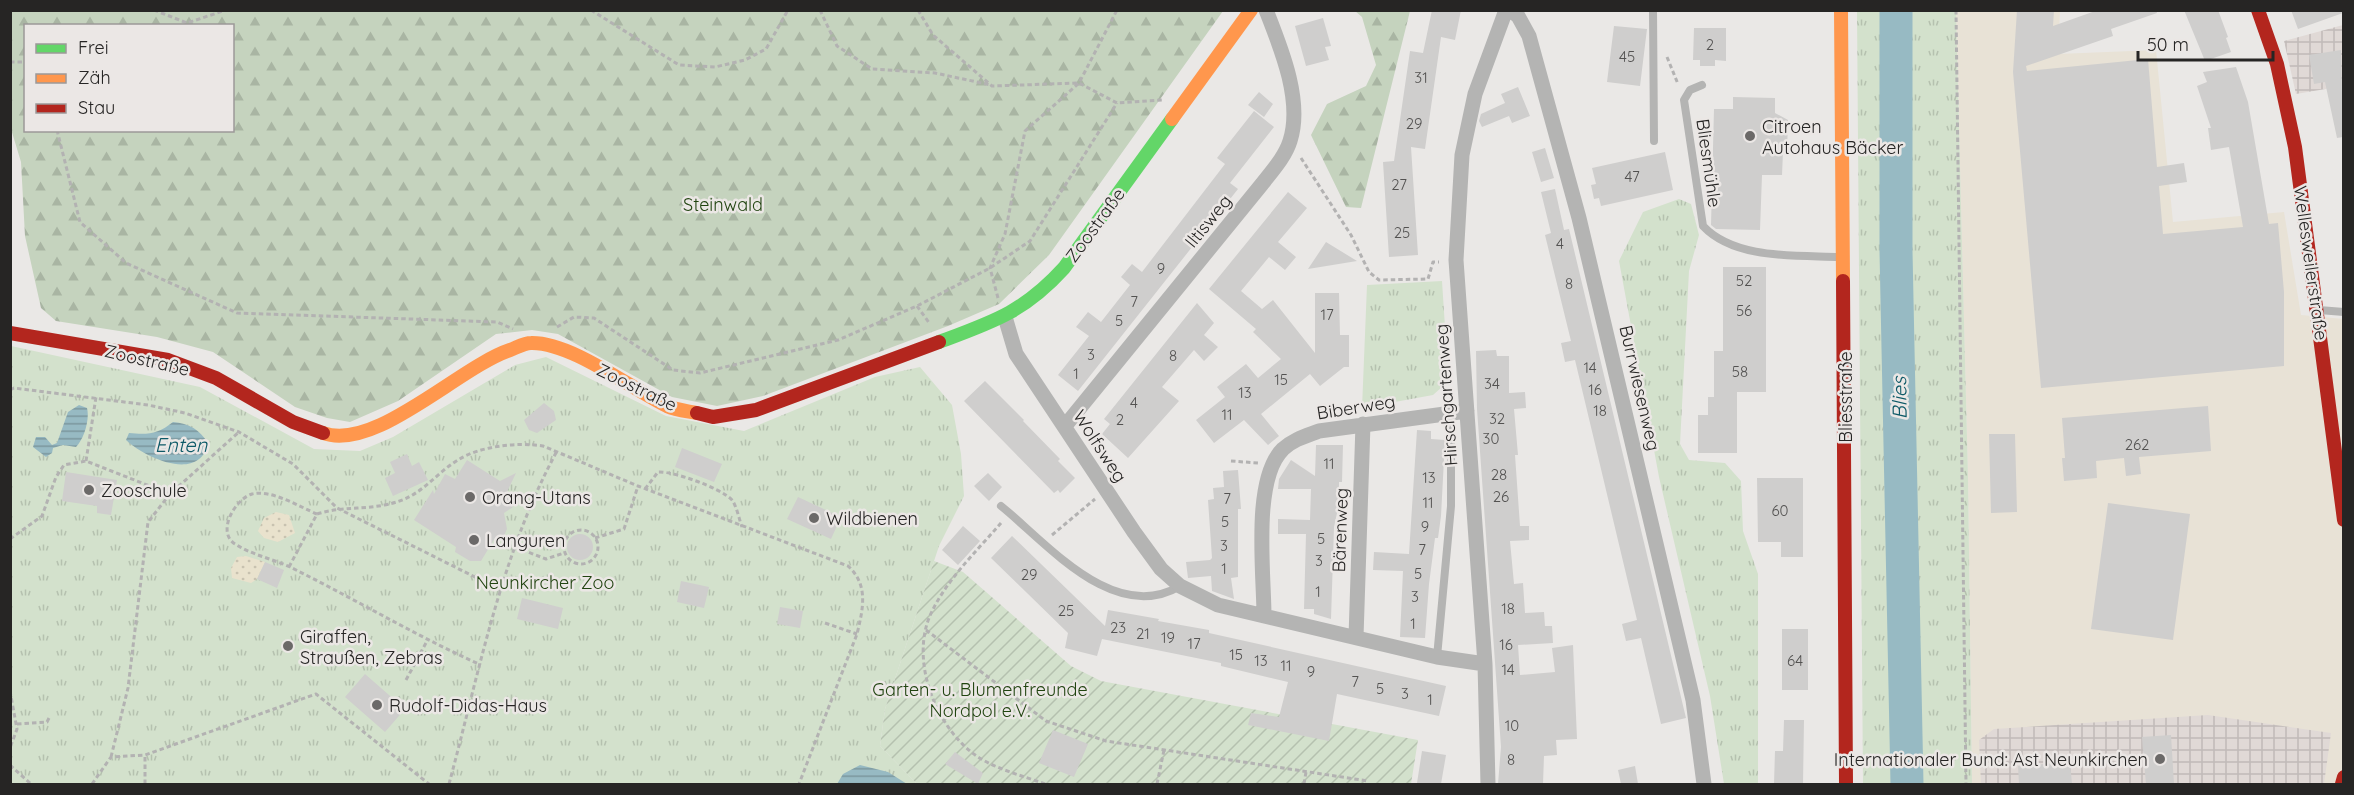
<svg xmlns="http://www.w3.org/2000/svg" width="2354" height="795" font-family="Quicksand,sans-serif">
  <defs>
    <pattern id="industrial-grid" width="8" height="8" patternUnits="userSpaceOnUse" patternTransform="scale(1.5)"><rect width="8" height="8" fill="#e0d9d6"/><path d="M0 4h8M4 0v8" fill="none" stroke="#c0bab8"/></pattern>
    <pattern id="grass-tufts" width="24" height="20" patternUnits="userSpaceOnUse" patternTransform="scale(1.5)"><rect width="24" height="20" fill="#d3e1cc"/><path d="M3 7l-1-3M5 7V3M7 7l1-3M15 17l-1-3M17 17v-4M19 17l1-3" fill="none" stroke="#b5c1af"/></pattern>
    <pattern id="forest-firs" width="22" height="20" patternUnits="userSpaceOnUse" patternTransform="scale(1.5)"><rect width="22" height="20" fill="#c5d3be"/><path d="M5 1l3.5 6h-7zM16 11l3.5 6h-7z" fill="#a9b5a3"/></pattern>
    <pattern id="sand-dots" width="8" height="8" patternUnits="userSpaceOnUse" patternTransform="scale(1.5)"><rect width="8" height="8" fill="#e9e2cd"/><path d="M2 2h.1M6 6h.1" fill="none" stroke="#c8c2b0" stroke-width="1.8" stroke-linecap="round"/></pattern>
    <pattern id="garden-furrows" width="10" height="10" patternUnits="userSpaceOnUse" patternTransform="scale(1.5)"><rect width="10" height="10" fill="#d3e1cc"/><path d="M-1 1l2-2M0 10L10 0M9 11l2-2" fill="none" stroke="#b5c1af"/></pattern>
    <pattern id="water-rules" width="6" height="5" patternUnits="userSpaceOnUse" patternTransform="scale(1.5)"><rect width="6" height="5" fill="#97bac3"/><path d="M0 2.5h6" fill="none" stroke="#7b979e"/></pattern>
  </defs>
  <rect width="100%" height="100%" fill="#eae8e6"/>
  <!-- commercial -->
  <path fill="#e8e2d6" d="M1956 11H2060L2058 54 2156 50 2173 222 2284 212 2301 315 2343 319V784H1972L1968 476Z"/>
  <!-- industrial -->
  <path fill="url(#industrial-grid)" d="M2343 25V86L2296 94 2284 41Z
    M2208 715 2331 733 2324 784H1981L1979 740 1994 729Z"/>
  <!-- grass -->
  <path fill="url(#grass-tufts)" d="M1857 11H1956L1968 476 1972 784H1863Z
    M1679 199 1691 204 1699 235 1689 271 1680 444 1689 460 1725 463 1741 481 1743 531 1758 574V784H1724L1710 696 1659 477 1619 261 1643 212Z
    M1442 281 1448 373 1442 387 1433 395 1362 408 1367 285Z
    M11 346 200 387 314 449 360 451 393 437 515 365 546 357 666 416 744 431 875 377 920 367 952 405 961 454 964 496 939 546 885 709 880 746 917 784H11Z"/>
  <!-- forest -->
  <path fill="url(#forest-firs)" fill-rule="evenodd" d="M10 11H1223L1049 255 999 304 948 326 763 396 717 406 672 397 558 334 532 330 496 334 398 401 350 422 327 418 295 407 213 352 157 337 56 321 41 308 25 236 21 162 11 129ZM26 26H232V130H26Z
    M1355 11H1410L1361 208 1346 207 1311 135 1327 104 1366 86 1376 65 1362 17Z"/>
  <!-- sand -->
  <path fill="url(#sand-dots)" d="M276 512 289 515 295 533 278 542 264 538 258 531 264 518Z
    M246 556 265 562 257 579 251 583 232 578 231 568 237 557Z"/>
  <!-- garden -->
  <path fill="url(#garden-furrows)" d="M934 561 963 572 1071 666 1101 681 1418 740 1411 784H917L880 746 885 709Z"/>
  <!-- water -->
  <path fill="url(#water-rules)" d="M79 405 87 408C90 419 84 439 76 447L63 445 53 448 52 453 46 457 33 447 36 437H45L52 445 57 443 68 412Z
    M173 422C189 423 200 430 208 443 200 483 145 458 126 440L129 433C148 435 158 434 173 422Z
    M860 765 888 772 907 784H837L843 774Z"/>
  <g fill="none" stroke-linecap="round" stroke-linejoin="round">
    <!-- river -->
    <path stroke="#97bac3" stroke-width="33" d="M1896 10V251L1907 784"/>
  </g>
  <!-- building -->
  <path fill="#cfcecd" d="M1432 10H1461L1455 40 1441 37 1425 149 1411 147 1418 255 1389 257 1383 162 1394 161 1410 51 1423 53Z
    M2017 10H2054L2053 26 2098 10H2156L2157 13 2111 29 2113 36 2026 66 2027 71 2148 59 2157 167 2184 163 2187 182 2159 186 2163 234 2243 227 2229 147 2211 150 2208 128H2211L2197 86 2207 82 2203 72 2236 67 2248 102 2269 224 2278 223 2284 292V366L2041 388 2013 72Z
    M2184 10H2218L2228 37 2226 38 2231 52 2205 61Z
    M2291 10H2343V13L2298 29Z
    M1323 18 1331 46 1325 47 1329 60 1306 66 1295 26Z
    M1614 26 1647 29 1640 86 1607 82Z
    M1694 28H1726V61L1715 60V66H1700V60H1693Z
    M2341 50 2343 137 2337 138 2325 82 2314 84 2309 55Z
    M1518 87 1530 116 1512 123 1509 116 1482 127 1479 121 1481 114 1505 103 1501 94Z
    M1259 92 1273 104 1264 117 1248 105Z
    M1733 97 1775 98V113L1788 120 1787 152H1783L1782 175H1762L1760 230 1716 229 1711 225 1714 109H1733Z
    M1254 111 1274 127 1230 183 1238 189 1078 391 1058 375 1089 336 1076 327 1088 312 1101 322 1130 285 1121 277 1132 264 1142 272 1225 164 1217 158Z
    M1545 148 1554 178 1541 182 1532 152Z
    M1665 152 1673 190 1601 206 1599 198 1594 199 1591 185 1596 184 1592 168Z
    M1555 189 1564 230 1569 229 1686 718 1661 724 1641 638 1626 641 1622 624 1637 620 1575 360 1565 362 1561 343 1571 341 1545 235 1551 233 1541 192Z
    M1288 192 1307 208 1278 242 1296 257 1285 270 1269 257 1241 291 1262 309 1273 300 1315 353V293H1339L1340 335H1349V367H1344L1320 386 1310 374 1261 414 1279 436 1268 445 1244 420 1214 443 1196 420 1225 397 1217 387 1246 364 1258 378 1281 359 1253 332 1256 329 1209 289Z
    M1326 242 1357 261 1308 269Z
    M1723 267H1766V392H1737V453H1698V415H1708V397H1714V351H1723Z
    M1197 303 1214 323 1204 335 1218 347 1204 361 1194 350 1162 387 1179 401 1128 458 1102 434 1110 424 1104 419Z
    M1496 350 1497 356H1509V393L1525 392 1526 408 1514 409 1518 455H1515L1520 526H1529V540L1510 541 1514 584 1523 583 1525 613 1544 612 1545 626H1552L1553 643 1518 645 1520 675 1555 672 1552 648 1573 645 1577 739 1556 740 1557 755 1544 756 1543 784H1498L1501 747 1477 409 1476 351Z
    M985 381 1024 420 1023 421 1060 459 1058 461 1075 478 1060 493 1058 490 1054 493 964 401Z
    M544 403 554 411 556 420 537 433 529 430 524 420Z
    M2208 406 2211 451 2139 457 2141 474 2126 476 2124 458 2096 461 2097 478 2064 481 2062 458H2065L2062 418Z
    M1417 430 1431 431V439L1445 440 1441 516 1438 538H1435L1429 584 1425 638 1400 637 1403 571 1373 570 1374 552 1409 554Z
    M1989 434H2015L2017 512 1991 513Z
    M1316 445H1343L1342 482H1339V504L1334 527 1331 619 1314 614V609H1304L1306 534H1278V519L1310 520 1311 489H1278L1279 479 1291 460 1315 476Z
    M682 448 722 464 714 482 675 467Z
    M407 454 412 466 419 462 428 480 393 496 385 478 395 473 390 462Z
    M467 460 500 481 516 473 506 494 513 507 504 513 507 529 504 536 495 538 481 561H470L455 552 456 547 414 520 433 490 434 494 445 474 455 479Z
    M1238 470 1241 509H1238V577L1231 578 1234 599 1212 591 1211 576 1188 578 1186 562 1210 560 1212 558 1208 500 1214 499 1213 488 1224 487 1223 471Z
    M66 472 117 480 111 515 97 513V506L62 501Z
    M988 473 1002 487 989 501 974 486Z
    M1757 478H1803V557H1781V542H1758Z
    M798 497 841 517 831 539 787 519Z
    M2108 503 2190 514 2173 640 2091 629Z
    M963 526 980 541 958 565 942 550Z
    M567 547a13 13 0 1 1 26 0a13 13 0 1 1-26 0Z
    M1012 536 1105 626 1108 610 1159 619 1158 621 1209 630V633L1446 686 1439 716 1337 694 1329 741 1248 725 1251 713 1279 717 1288 682 1221 666V663L1102 639 1097 656 1065 648 1068 633 991 558Z
    M265 562 284 570 277 588 257 579Z
    M681 581 709 587 704 608 677 602Z
    M522 598 563 608 558 629 517 619Z
    M780 607 803 611 800 628 777 624Z
    M1782 629H1808V690H1782Z
    M365 674 405 709 385 732 345 697Z
    M1784 720H1804L1803 784H1774L1775 751H1783Z
    M1053 730 1088 744 1074 777 1039 763Z
    M2171 735 2174 784H2146L2142 737Z
    M1422 751 1446 755 1441 784 1417 783Z
    M955 752 983 773 978 784 945 764Z
    M2070 762 2072 784H2019L2018 766Z
    M1635 766 1638 784H1621L1618 770Z"/>
  <g fill="none" stroke-linecap="round" stroke-linejoin="round">
    <!-- path -->
    <path stroke="#b3b2b2" stroke-width="3" stroke-dasharray="4.5 3" stroke-linecap="butt" d="M154 10 187 23 226 10
      M591 10 679 65 715 67 745 60 766 49 788 10
      M820 10 837 46 872 69 935 73 991 85
      M918 10 933 35 992 86 1079 83 1117 103 1162 100
      M1956 10 1966 784
      M1667 57 1678 84
      M10 62H26
      M57 130 80 222 126 263 237 313 497 322 513 329
      M1301 158 1351 235 1369 272 1379 280 1428 279 1433 262H1439
      M998 298 990 268 1005 234 1025 131 1079 83 1117 10
      M917 306 930 324
      M557 327 574 317 594 318 673 370 700 373 838 340 917 306 990 268 1030 241 1117 103
      M10 390 14 388 148 405 185 413 239 432 293 464 337 508 501 590
      M86 461 96 397
      M1231 461 1258 463
      M645 489 658 472C673 471 721 488 732 500 737 507 739 519 742 527
      M317 514C300 507 271 489 252 494 235 499 216 532 235 544 252 555 273 559 290 567 355 599 416 636 481 665
      M1001 523C976 552 944 582 929 618 912 662 934 721 970 751 990 768 1021 775 1045 784
      M564 547a17 17 0 1 1 34 0a17 17 0 1 1-34 0Z
      M1052 535 1095 499
      M595 538 624 529 638 486
      M10 539 42 516 56 477 64 465 86 461 170 494
      M515 547 546 559 564 553
      M289 567 317 514C343 506 364 510 389 504 422 497 433 475 458 460 480 446 517 442 543 446L638 486 848 566C869 585 863 609 857 634L799 784
      M825 623 857 634
      M926 630 1046 721 1106 741 1368 781
      M406 680 427 641
      M10 691 17 729 10 748
      M17 724 47 722 50 716
      M111 757 128 688 148 522 170 494 239 432
      M10 765 31 784
      M92 784 111 757 145 755 316 694 429 784
      M145 784V755
      M449 784C479 673 501 554 557 451
      M1157 784 1164 750
      M1304 784 1306 772"/>
    <!-- lane -->
    <path stroke="#b4b4b3" stroke-width="8" d="M1653 10 1654 141
      M1702 85 1690 90 1684 100 1703 226C1735 260 1797 255 1840 257
      M2319 310 2344 312
      M1001 506C1047 543 1114 625 1180 586
      M1437 657 1451 506V413"/>
    <!-- street -->
    <path stroke="#b4b4b3" stroke-width="15" d="M1510 10 1518 16 1529 36 1579 218 1693 700 1704 784
      M1005 317 1016 354 1134 532 1161 569 1180 586 1218 605 1437 657 1485 664
      M1065 426 1262 184C1272 171 1285 157 1290 141 1303 101 1281 48 1266 10
      M1264 616C1264 574 1252 479 1283 449 1294 439 1306 436 1319 431L1467 411
      M1356 637 1363 424
      M1488 784 1485 664 1456 260 1462 155 1475 94 1506 10"/>
    <!-- fast -->
    <path stroke="#63d668" stroke-width="14" d="M939 342C993 322 1024 312 1064 268L1172 119"/>
    <!-- slow -->
    <path stroke="#ff974d" stroke-width="14" d="M1841 10 1843 281
      M1172 119 1251 10
      M323 433C375 452 459 367 510 350 516 348 524 343 531 343 571 342 630 388 667 406 676 410 687 411 697 413"/>
    <!-- jam -->
    <path stroke="#b3261e" stroke-width="14" d="M2258 10 2277 64 2295 147 2344 520
      M1843 281 1846 784
      M10 333 168 360 216 378 293 422 323 433
      M697 413 713 417 756 410 939 342
      M2342 784 2344 777"/>
  </g>
  <!-- markers -->
  <g fill="#6b6968" stroke="#ebe7e5" stroke-width="2">
    <circle cx="1750" cy="136" r="6"/>
    <circle cx="89" cy="490" r="6"/>
    <circle cx="470" cy="497" r="6"/>
    <circle cx="814" cy="518" r="6"/>
    <circle cx="474" cy="540" r="6"/>
    <circle cx="288" cy="646" r="6"/>
    <circle cx="377" cy="705" r="6"/>
    <circle cx="2160" cy="759" r="6"/>
  </g>
  <g text-anchor="middle" dominant-baseline="central" stroke-width="5" stroke-linejoin="round" paint-order="stroke">
    <!-- number labels -->
    <g font-size="15" fill="#535251">
      <text x="1710" y="44">2</text>
      <text x="1627" y="56">45</text>
      <text x="1421" y="77">31</text>
      <text x="1414" y="123">29</text>
      <text x="1632" y="176">47</text>
      <text x="1399" y="184">27</text>
      <text x="1402" y="232">25</text>
      <text x="1560" y="243">4</text>
      <text x="1161" y="268">9</text>
      <text x="1744" y="280">52</text>
      <text x="1569" y="283">8</text>
      <text x="1134" y="301">7</text>
      <text x="1744" y="310">56</text>
      <text x="1327" y="314">17</text>
      <text x="1119" y="320">5</text>
      <text x="1091" y="354">3</text>
      <text x="1173" y="355">8</text>
      <text x="1590" y="367">14</text>
      <text x="1740" y="371">58</text>
      <text x="1076" y="373">1</text>
      <text x="1281" y="379">15</text>
      <text x="1492" y="383">34</text>
      <text x="1595" y="389">16</text>
      <text x="1245" y="392">13</text>
      <text x="1134" y="402">4</text>
      <text x="1600" y="410">18</text>
      <text x="1227" y="414">11</text>
      <text x="1497" y="418">32</text>
      <text x="1120" y="419">2</text>
      <text x="1491" y="438">30</text>
      <text x="2137" y="444">262</text>
      <text x="1329" y="463">11</text>
      <text x="1499" y="474">28</text>
      <text x="1429" y="477">13</text>
      <text x="1501" y="496">26</text>
      <text x="1227" y="498">7</text>
      <text x="1428" y="502">11</text>
      <text x="1780" y="510">60</text>
      <text x="1225" y="521">5</text>
      <text x="1425" y="526">9</text>
      <text x="1321" y="538">5</text>
      <text x="1224" y="545">3</text>
      <text x="1422" y="549">7</text>
      <text x="1319" y="560">3</text>
      <text x="1224" y="568">1</text>
      <text x="1418" y="573">5</text>
      <text x="1029" y="574">29</text>
      <text x="1318" y="591">1</text>
      <text x="1415" y="596">3</text>
      <text x="1508" y="608">18</text>
      <text x="1066" y="610">25</text>
      <text x="1413" y="623">1</text>
      <text x="1118" y="627">23</text>
      <text x="1143" y="633">21</text>
      <text x="1168" y="637">19</text>
      <text x="1194" y="643">17</text>
      <text x="1506" y="644">16</text>
      <text x="1236" y="654">15</text>
      <text x="1261" y="660">13</text>
      <text x="1795" y="660">64</text>
      <text x="1286" y="665">11</text>
      <text x="1508" y="669">14</text>
      <text x="1311" y="671">9</text>
      <text x="1355" y="681">7</text>
      <text x="1380" y="688">5</text>
      <text x="1405" y="693">3</text>
      <text x="1430" y="699">1</text>
      <text x="1512" y="725">10</text>
      <text x="1511" y="759">8</text>
    </g>
    <!-- poi labels -->
    <g font-size="18" fill="#262524" stroke="#ebe7e5" text-anchor="start">
      <text x="1762" y="126">Citroen<tspan x="1762" dy="21">Autohaus Bäcker</tspan></text>
      <text x="101" y="490">Zooschule</text>
      <text x="482" y="497">Orang-Utans</text>
      <text x="826" y="518">Wildbienen</text>
      <text x="486" y="540">Languren</text>
      <text x="300" y="636">Giraffen,<tspan x="300" dy="21">Straußen, Zebras</tspan></text>
      <text x="389" y="705">Rudolf-Didas-Haus</text>
      <text x="2148" y="759" text-anchor="end">Internationaler Bund: Ast Neunkirchen</text>
    </g>
    <!-- street labels -->
    <g font-size="18" fill="#262524" stroke="#ebe7e5">
      <text transform="translate(1709 163) rotate(82)">Bliesmühle</text>
      <text transform="translate(1208 221) rotate(-51)">Iltisweg</text>
      <text transform="translate(1095 225) rotate(-54)">Zoostraße</text>
      <text transform="translate(2311 263) rotate(82)">Wellesweilerstraße</text>
      <text transform="translate(147 360) rotate(13)">Zoostraße</text>
      <text transform="translate(637 387) rotate(26)">Zoostraße</text>
      <text transform="translate(1640 388) rotate(77)">Burrwiesenweg</text>
      <text transform="translate(1446 395) rotate(-94)">Hirschgartenweg</text>
      <text transform="translate(1845 397) rotate(-90)">Bliesstraße</text>
      <text transform="translate(1356 407) rotate(-9)">Biberweg</text>
      <text transform="translate(1100 446) rotate(57)">Wolfsweg</text>
      <text transform="translate(1340 530) rotate(-88)">Bärenweg</text>
    </g>
    <!-- park labels -->
    <g font-size="18" fill="#214410" stroke="#ebe7e5">
      <text x="723" y="204">Steinwald</text>
      <text x="545" y="582">Neunkircher Zoo</text>
      <text x="980" y="689">Garten- u. Blumenfreunde<tspan x="980" dy="21">Nordpol e.V.</tspan></text>
    </g>
    <!-- water labels -->
    <g font-size="20" font-style="italic" fill="#0d5967" stroke="#ebe7e5">
      <text transform="translate(1899 398) rotate(-91)">Blies</text>
      <text x="181" y="444">Enten</text>
    </g>
  </g>
  <!-- border -->
  <rect width="2354" height="795" fill="none" stroke="#262524" stroke-width="24"/>
  <!-- legend -->
  <rect x="24" y="24" width="210" height="108" fill="#ebe7e5" stroke="#9c9998" stroke-width="1.5"/>
  <rect x="36" y="44" width="30" height="9" fill="#63d668" stroke="#9c9998" stroke-width="1.5"/>
  <text x="78" y="54" font-size="18" fill="#262524">Frei</text>
  <rect x="36" y="74" width="30" height="9" fill="#ff974d" stroke="#9c9998" stroke-width="1.5"/>
  <text x="78" y="84" font-size="18" fill="#262524">Zäh</text>
  <rect x="36" y="104" width="30" height="9" fill="#b3261e" stroke="#9c9998" stroke-width="1.5"/>
  <text x="78" y="114" font-size="18" fill="#262524">Stau</text>
  <!-- scale -->
  <path d="M2138 51v9h135v-9" fill="none" stroke="#262524" stroke-width="3"/>
  <text x="2147" y="51" font-size="18" fill="#262524" stroke="#ebe7e5" stroke-width="4.5" paint-order="stroke">50 m</text>
</svg>
